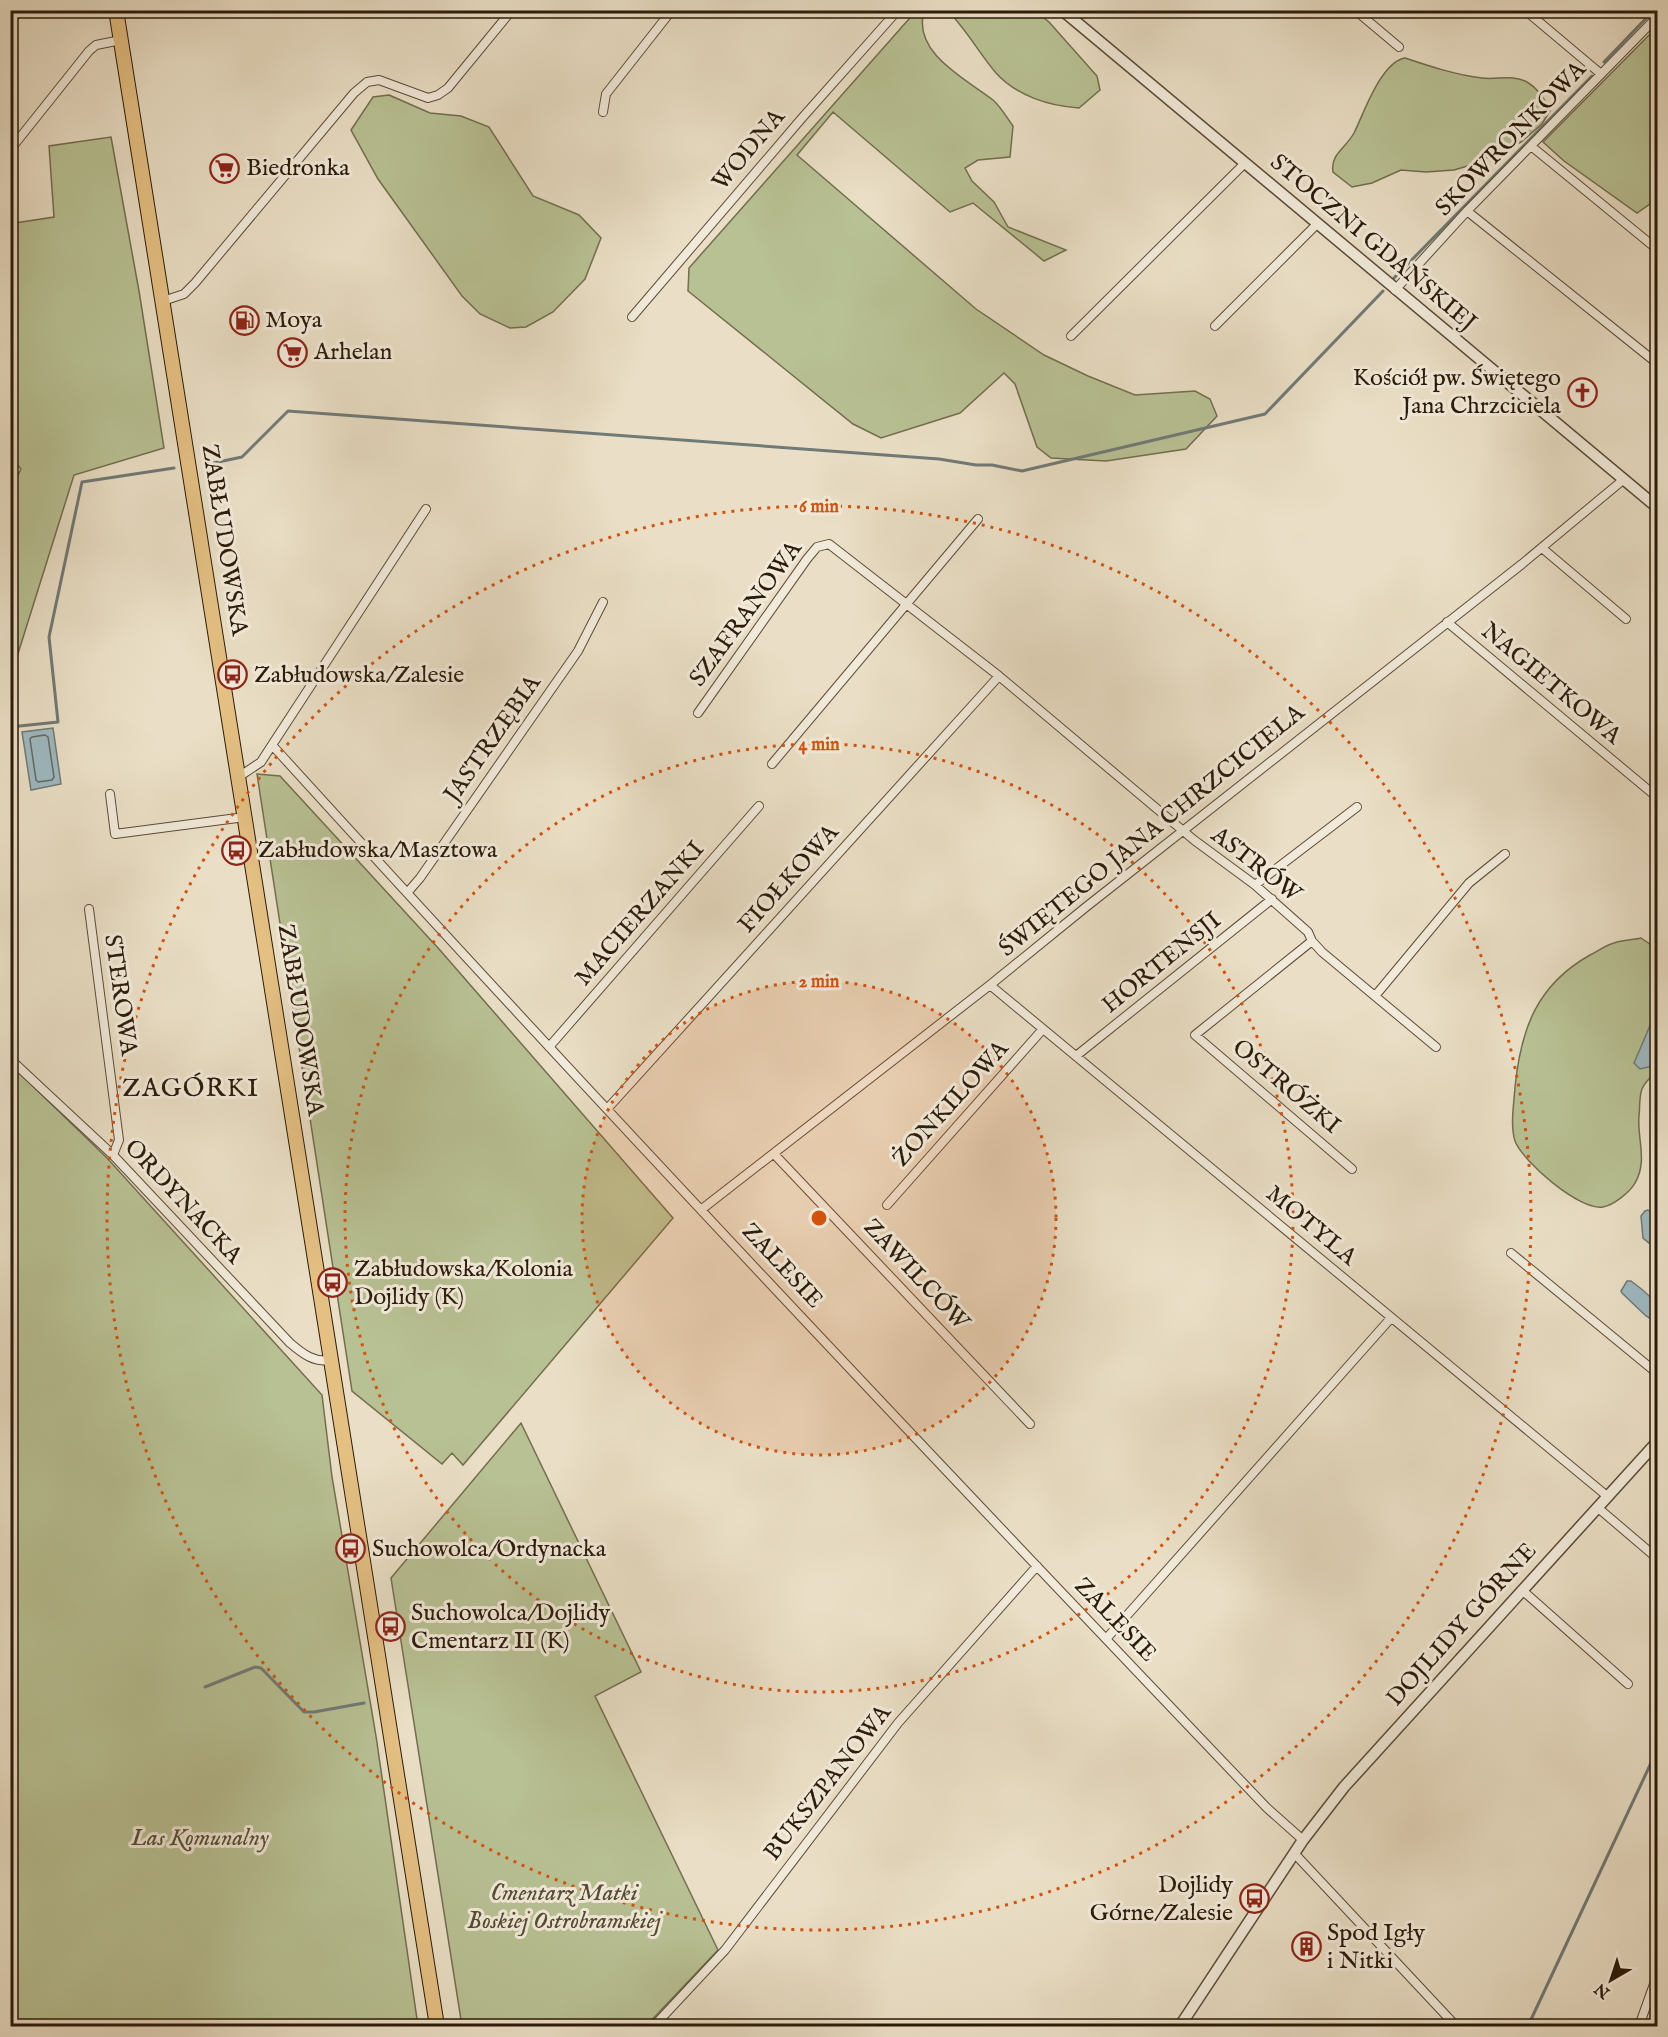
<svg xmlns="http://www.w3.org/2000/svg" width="1668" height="2037" font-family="'IM FELL English',serif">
  <rect width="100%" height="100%" fill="#eadfc6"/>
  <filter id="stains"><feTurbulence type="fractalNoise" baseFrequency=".00333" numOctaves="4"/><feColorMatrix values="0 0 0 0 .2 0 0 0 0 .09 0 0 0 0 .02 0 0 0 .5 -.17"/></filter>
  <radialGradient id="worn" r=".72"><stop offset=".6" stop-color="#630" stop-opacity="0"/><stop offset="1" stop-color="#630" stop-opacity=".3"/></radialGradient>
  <!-- green -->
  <path fill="#b8c194" stroke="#726e4e" stroke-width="1.5" d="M916 11H924C912 53 966 79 993 100 1001 107 1007 118 1013 126L1010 157 978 160 965 168 972 181 994 202 1008 227 1066 250 1044 261 973 203 950 212 833 112 797 155 976 309 1044 355 1088 376 1135 395 1195 391 1210 399 1217 416 1186 449 1106 461 1051 458 1037 447 1015 384 1004 373 960 413 881 438 853 424 688 291 689 268Z
    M948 11H1035L1049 22 1097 76 1100 90 1079 108C1049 106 1017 96 996 73 979 53 966 29 948 11Z
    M1657 27V199L1637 213 1564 161 1543 142Z
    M1405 58C1429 66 1456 75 1482 78 1497 80 1513 74 1527 82 1539 89 1545 99 1550 111L1542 124 1521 142 1471 165 1454 170 1426 172 1401 170 1372 183 1352 187 1333 172C1330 154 1346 148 1354 133 1364 113 1381 62 1405 58Z
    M389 95 430 113 461 116 489 127 533 196 579 215 601 238 585 279 553 312 526 327 510 328 480 314 462 296 378 179 351 130 373 97Z
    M111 137 139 291 164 448 74 475 11 676 10 492 21 469 10 457 11 228 15 223 54 217 49 146Z
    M257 774 280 776 439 949 673 1218 463 1465 452 1453 442 1464 352 1391Z
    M1641 938 1657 949C1657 979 1657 1009 1657 1039 1657 1047 1660 1059 1657 1067 1655 1075 1645 1081 1642 1089 1639 1096 1640 1108 1639 1116 1637 1139 1648 1161 1635 1183 1630 1192 1614 1205 1603 1207 1580 1211 1523 1162 1515 1141 1510 1125 1514 1104 1515 1087 1521 1028 1537 985 1590 955 1598 951 1606 945 1614 943 1623 940 1633 940 1641 938Z
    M10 1064 107 1158 322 1395 332 1477 376 1736 418 2026H11Z
    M521 1423 641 1672 595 1696 718 1950 646 2026H462L391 1578Z"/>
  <!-- water -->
  <path fill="#9eb9c1" stroke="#707a77" stroke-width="1.5" d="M53 728 61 784 31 790 22 732Z
    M1657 1009V1063L1656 1065 1640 1069 1634 1063Z
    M1648 1210 1657 1216V1246L1649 1243 1643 1238 1641 1216 1645 1211Z
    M1627 1281H1631C1647 1293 1660 1301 1657 1323L1646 1316 1622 1293 1621 1291Z"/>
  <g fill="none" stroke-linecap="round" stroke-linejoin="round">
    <!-- shore -->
    <path stroke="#646a65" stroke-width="1.5" d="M45 735 48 737 54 777 52 780 38 782 36 780 30 739 32 737Z"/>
    <!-- stream -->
    <path stroke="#707a77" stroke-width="3" d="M1604 62 1654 10
      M1394 278 1592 76
      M204 465 242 457 288 411 939 459 976 465H992L1022 471 1265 414 1383 291
      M10 727 58 722 49 637 82 482 174 468
      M205 1687 255 1667 261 1668 304 1712H314L364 1703
      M1528 2026 1658 1748"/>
    <defs>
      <path id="minor" d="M1355 10 1399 47
        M1525 10 1601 74
        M603 112 606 94 672 10
        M1531 146 1658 250
        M10 150 89 51 96 45 121 40
        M1467 211 1658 364
        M1395 290 1467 211 1658 16
        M163 301 184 294 195 283 354 93 367 82 379 80 428 98 438 95 448 88 512 10
        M632 317 802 118 898 10
        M1215 326 1317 224
        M1071 336 1245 163
        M1542 548 1626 619
        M1447 622 1658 798
        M698 713 807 559 817 547 829 544 999 676 1194 840 1255 885 1308 932 1312 941 1322 952 1436 1047
        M272 745 426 509
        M772 764 978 519
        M240 776 261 762 272 745C598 1104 932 1457 1267 1808L1303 1840
        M110 794 115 834 245 817
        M1255 885 1357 807
        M407 893 420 878 578 651 603 602
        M89 909 119 1140 113 1155
        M1312 941 1195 1035 1352 1169
        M990 985 1607 1496
        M1375 996 1469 883 1505 854
        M549 1047 759 806
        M1076 1056 1272 899
        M10 1059 113 1155 290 1343C303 1354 314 1363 332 1360
        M608 1108 999 676
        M774 1154 1030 1424
        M887 1205 1043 1029
        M702 1209 990 985 1086 907 1522 564 1623 480
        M1511 1253 1658 1374
        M1597 1507 1658 1559
        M1522 1590 1628 1684
        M1106 1639 1391 1318
        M1294 1853 1456 2026
        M654 2026 725 1950 898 1723 1037 1566
        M1639 2026 1658 1973"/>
      <path id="tertiary" d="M1062 10 1658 508
        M1180 2026 1303 1840 1344 1787 1658 1441"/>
      <path id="trunk" d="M116 10 437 2026"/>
    </defs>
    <!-- minor casing -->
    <use href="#minor" stroke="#5b4c38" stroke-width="10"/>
    <!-- tertiary casing -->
    <use href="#tertiary" stroke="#5b4c38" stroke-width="13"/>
    <!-- trunk casing -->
    <use href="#trunk" stroke="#2b1b09" stroke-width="16"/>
    <!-- minor -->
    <use href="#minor" stroke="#f1eada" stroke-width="8"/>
    <!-- tertiary -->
    <use href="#tertiary" stroke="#f1eada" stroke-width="10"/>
    <!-- trunk -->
    <use href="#trunk" stroke="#e5c083" stroke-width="14"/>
  </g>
  <!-- distance rings -->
  <circle cx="819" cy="1218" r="237" fill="#d5530c" fill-opacity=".12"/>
  <g fill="none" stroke="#d5530c" stroke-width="3" stroke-dasharray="3 6">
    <circle cx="819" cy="1218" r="237"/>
    <circle cx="819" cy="1218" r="474"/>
    <circle cx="819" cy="1218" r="712"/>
  </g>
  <!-- icons -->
  <defs>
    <symbol id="supermarket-ring" viewBox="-11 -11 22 22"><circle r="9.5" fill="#f1eada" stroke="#8f2418" stroke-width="1.5"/><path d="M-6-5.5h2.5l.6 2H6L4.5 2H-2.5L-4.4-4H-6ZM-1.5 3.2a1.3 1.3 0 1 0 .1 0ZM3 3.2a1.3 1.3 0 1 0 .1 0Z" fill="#8f2418"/></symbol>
    <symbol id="fuel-ring" viewBox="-11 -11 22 22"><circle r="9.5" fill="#f1eada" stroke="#8f2418" stroke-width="1.5"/><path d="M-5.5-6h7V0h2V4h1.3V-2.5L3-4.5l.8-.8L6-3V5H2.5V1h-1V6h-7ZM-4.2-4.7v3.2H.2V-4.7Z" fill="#8f2418"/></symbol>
    <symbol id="church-ring" viewBox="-11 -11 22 22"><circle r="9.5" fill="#f1eada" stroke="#8f2418" stroke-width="1.5"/><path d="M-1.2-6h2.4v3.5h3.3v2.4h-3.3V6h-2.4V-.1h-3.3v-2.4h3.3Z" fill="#8f2418"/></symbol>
    <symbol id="bus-ring" viewBox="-11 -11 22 22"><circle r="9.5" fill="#f1eada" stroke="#8f2418" stroke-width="1.5"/><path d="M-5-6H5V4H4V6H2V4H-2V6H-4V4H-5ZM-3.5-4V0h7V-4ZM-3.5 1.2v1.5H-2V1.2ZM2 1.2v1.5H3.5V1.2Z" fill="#8f2418"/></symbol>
    <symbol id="building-ring" viewBox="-11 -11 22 22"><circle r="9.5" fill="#f1eada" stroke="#8f2418" stroke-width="1.5"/><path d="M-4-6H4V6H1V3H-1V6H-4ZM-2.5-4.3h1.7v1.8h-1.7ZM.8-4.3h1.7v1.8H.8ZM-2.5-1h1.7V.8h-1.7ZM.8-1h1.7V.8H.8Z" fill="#8f2418"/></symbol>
  </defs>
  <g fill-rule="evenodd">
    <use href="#supermarket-ring" x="208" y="152" width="33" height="33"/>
    <use href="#fuel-ring" x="228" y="304" width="33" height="33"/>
    <use href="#supermarket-ring" x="276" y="336" width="33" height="33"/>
    <use href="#church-ring" x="1566" y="376" width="33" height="33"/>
    <use href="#bus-ring" x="216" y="658" width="33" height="33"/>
    <use href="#bus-ring" x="220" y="834" width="33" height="33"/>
    <use href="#bus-ring" x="316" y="1266" width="33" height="33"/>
    <use href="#bus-ring" x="334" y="1532" width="33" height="33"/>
    <use href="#bus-ring" x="374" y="1610" width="33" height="33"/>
    <use href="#bus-ring" x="1238" y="1882" width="33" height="33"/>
    <use href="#building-ring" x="1290" y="1930" width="33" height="33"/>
  </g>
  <g text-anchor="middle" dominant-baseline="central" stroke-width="6" stroke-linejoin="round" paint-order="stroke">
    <!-- street labels -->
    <g font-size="24" fill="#2b1b09" stroke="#f1eada">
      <text transform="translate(1511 139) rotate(-46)">SKOWRONKOWA</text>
      <text transform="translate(749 150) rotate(-50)">WODNA</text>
      <text transform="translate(1373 243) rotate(40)">STOCZNI GDAŃSKIEJ</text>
      <text transform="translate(224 540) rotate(81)">ZABŁUDOWSKA</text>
      <text transform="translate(746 614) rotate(-54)">SZAFRANOWA</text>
      <text transform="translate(1551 684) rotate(40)">NAGIETKOWA</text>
      <text transform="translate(493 739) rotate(-55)">JASTRZĘBIA</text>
      <text transform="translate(1152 831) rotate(-39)">ŚWIĘTEGO JANA CHRZCICIELA</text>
      <text transform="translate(1256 865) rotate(38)">ASTRÓW</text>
      <text transform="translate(789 879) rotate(-48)">FIOŁKOWA</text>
      <text transform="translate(640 914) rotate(-49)">MACIERZANKI</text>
      <text transform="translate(1162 963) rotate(-39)">HORTENSJI</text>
      <text transform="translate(120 995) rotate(82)">STEROWA</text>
      <text transform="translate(300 1020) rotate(81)">ZABŁUDOWSKA</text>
      <text transform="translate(1286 1087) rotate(40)">OSTRÓŻKI</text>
      <text transform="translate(951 1104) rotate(-48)">ŻONKILOWA</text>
      <text transform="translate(183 1202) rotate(47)">ORDYNACKA</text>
      <text transform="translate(1311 1226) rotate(40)">MOTYLA</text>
      <text transform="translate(782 1266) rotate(47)">ZALESIE</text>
      <text transform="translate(916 1275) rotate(47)">ZAWILCÓW</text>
      <text transform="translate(1115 1620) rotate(46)">ZALESIE</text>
      <text transform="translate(1462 1625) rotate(-48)">DOJLIDY GÓRNE</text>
      <text transform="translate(828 1783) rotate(-52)">BUKSZPANOWA</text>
    </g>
    <!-- poi labels -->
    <g font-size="24" fill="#2b1b09" stroke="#f1eada" text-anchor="start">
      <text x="246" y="168">Biedronka</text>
      <text x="265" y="320">Moya</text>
      <text x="314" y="352">Arhelan</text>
      <text x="1561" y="378" text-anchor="end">Kościół pw. Świętego<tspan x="1561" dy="28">Jana Chrzciciela</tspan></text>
      <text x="254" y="675">Zabłudowska/Zalesie</text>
      <text x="258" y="850">Zabłudowska/Masztowa</text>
      <text x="354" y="1269">Zabłudowska/Kolonia<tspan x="354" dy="28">Dojlidy (K)</tspan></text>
      <text x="372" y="1549">Suchowolca/Ordynacka</text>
      <text x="411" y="1613">Suchowolca/Dojlidy<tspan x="411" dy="28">Cmentarz II (K)</tspan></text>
      <text x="1233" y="1885" text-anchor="end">Dojlidy<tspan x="1233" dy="28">Górne/Zalesie</tspan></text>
      <text x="1327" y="1933">Spod Igły<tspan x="1327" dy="28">i Nitki</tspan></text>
    </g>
    <!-- park labels -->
    <g font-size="24" font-style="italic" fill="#554d33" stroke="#f1eada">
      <text x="200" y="1838">Las Komunalny</text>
      <text x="564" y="1893">Cmentarz Matki<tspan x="564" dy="28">Boskiej Ostrobramskiej</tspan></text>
    </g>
    <!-- neighbourhood labels -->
    <g font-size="26" letter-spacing="1.5" fill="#2b1b09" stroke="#f1eada">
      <text x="191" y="1088">ZAGÓRKI</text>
    </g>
  </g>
  <circle cx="819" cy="1218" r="9" fill="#d5530c" stroke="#f1eada" stroke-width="3"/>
  <g font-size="18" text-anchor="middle" font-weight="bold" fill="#d5530c" stroke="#f1eada" stroke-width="6" stroke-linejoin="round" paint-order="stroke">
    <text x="819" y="512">6 min</text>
    <text x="819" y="750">4 min</text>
    <text x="819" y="987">2 min</text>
  </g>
  <!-- margin -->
  <rect width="1668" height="2037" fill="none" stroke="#eadfc6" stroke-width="36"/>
  <rect x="12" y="12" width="1644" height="2013" fill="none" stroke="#2b1b09" stroke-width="3"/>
  <rect x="18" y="18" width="1632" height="2001" fill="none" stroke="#2b1b09" stroke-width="1.5"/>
  <!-- north arrow -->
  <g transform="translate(1611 1980) rotate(219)" stroke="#f1eada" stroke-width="4.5" paint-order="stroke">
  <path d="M0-4.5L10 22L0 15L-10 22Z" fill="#2b1b09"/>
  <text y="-9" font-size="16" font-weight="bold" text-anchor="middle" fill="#2b1b09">N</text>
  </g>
  <rect width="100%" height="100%" filter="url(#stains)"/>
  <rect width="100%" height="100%" fill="url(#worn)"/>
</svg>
